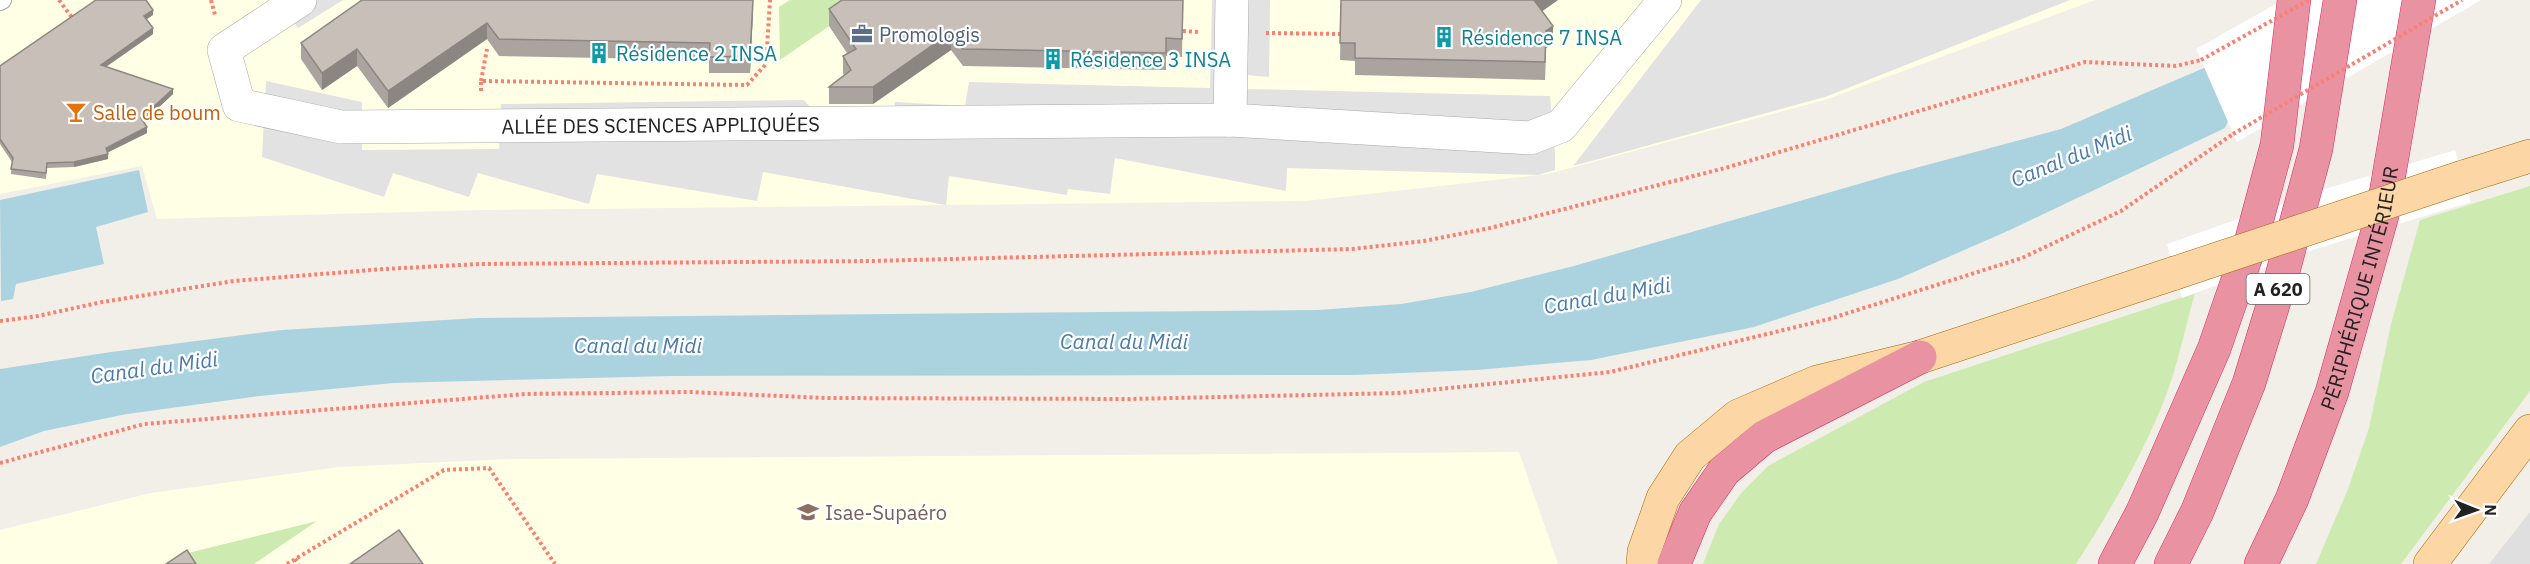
<svg xmlns="http://www.w3.org/2000/svg" width="2530" height="564" font-family="'IBM Plex Sans',sans-serif">
  <rect width="100%" height="100%" fill="#f2efe9"/>
  <!-- residential -->
  <path fill="#e0dfdf" d="M2530 512V564H2489Z"/>
  <!-- education -->
  <path fill="#ffffe5" d="M0 0H2095L1825 100 1548 174 1305 201 481 210 157 219 142 166 0 194Z
    M1519 452 1558 564H0V530L151 493 339 467 509 459Z"/>
  <!-- grass -->
  <path fill="#cdebb0" d="M790 0H867L780 60 779 7Z
    M2530 186V391L2401 564H2316L2348 489 2369 428 2391 324 2420 220Z
    M2195 293C2186 325 2179 359 2168 390 2148 446 2108 515 2076 564H1703L1719 524 1742 492 1768 466 1924 382Z
    M317 521 254 564H195L188 553Z"/>
  <!-- parking -->
  <path fill="#e2e2e2" d="M277 0H343L298 28Z
    M1212 0H1270L1269 77 1245 75V89L1550 96 1555 153V170L1538 175 1287 168 1286 191 1115 158 1110 194 1068 189 1067 195 949 176 946 205 763 172 757 201 597 174 589 204 478 173 469 197 393 173 384 197 262 157 266 81 362 102V150L499 149 501 104 804 100 837 138 894 137 895 102 965 106 969 82 1210 88Z
    M1701 0H2070L1825 97 1573 166Z"/>
  <!-- water -->
  <path fill="#aad3df" d="M2328 0 2228 121 2225 128 2010 230 1898 279 1754 327 1591 360 1476 370 1354 375 671 376 393 383 260 396 127 414 44 431 0 447V369L111 352 282 330 477 318 1317 310 1401 304 1471 292 1574 266 1893 174 2061 129 2204 68Z
    M139 170 148 212 96 227 104 264 16 284 13 299 1 301 0 200Z"/>
  <!-- pier -->
  <path fill="#fff" d="M2283 0H2481L2237 142 2196 49Z
    M2455 150 2471 202 2309 251 2182 298 2167 244 2315 192Z"/>
  <g fill="none" stroke-linecap="round" stroke-linejoin="round">
    <defs>
      <path id="lane" d="M0 1 2 0"/>
      <g id="street">
        <path id="s1" d="M300 0 224 50 239 105 341 127 1230 120 1530 138 1561 126 1665 0"/>
        <path d="M1230 120 1232 0"/>
      </g>
      <path id="primary" d="M2463 177 2530 156
        M1643 564 1644 552 1663 498 1690 456 1738 416 1817 382 1920 357 2175 273
        M2430 564 2530 431"/>
      <g id="highway">
        <path d="M1674 564 1695 513 1724 471 1764 437 1920 357"/>
        <path d="M2115 564 2142 513 2214 349 2251 242 2277 145 2294 0"/>
        <path d="M2171 564 2197 512 2249 383 2281 279 2316 149 2340 0"/>
        <path id="s2" d="M2261 564 2292 499 2332 392 2382 216 2419 0"/>
      </g>
    </defs>
    <!-- lane casing -->
    <use href="#lane" stroke="#a9a9a9" stroke-width="20"/>
    <!-- street casing -->
    <use href="#street" stroke="#a9a9a9" stroke-width="34"/>
    <!-- primary casing -->
    <use href="#primary" stroke="#a06b00" stroke-width="34"/>
    <!-- highway casing -->
    <use href="#highway" stroke="#dc2a67" stroke-width="34"/>
    <!-- path -->
    <path stroke="#fa8072" stroke-width="4" stroke-dasharray="3 3" stroke-linecap="butt" d="M59 0 73 19
      M211 0 215 15
      M1183 31 1199 32
      M1266 33 1341 34
      M481 81 487 49
      M481 91V81L747 85 766 64 770 0
      M0 321 38 316 102 302 234 281 384 269 479 264 871 261 1352 249 1424 241 1490 228 1725 168 2085 62 2176 66 2201 60
      M0 463 144 424 525 394 690 392 826 398 1130 399 1399 393 1610 372 1829 319 2022 258 2121 211 2233 134
      M295 559 299 564
      M287 564 444 470 489 468 555 564"/>
    <!-- lane -->
    <use href="#lane" stroke="#fff" stroke-width="18"/>
    <!-- street -->
    <use href="#street" stroke="#fff" stroke-width="33"/>
    <!-- primary -->
    <use href="#primary" stroke="#fcd6a4" stroke-width="33"/>
    <!-- highway -->
    <use href="#highway" stroke="#e892a2" stroke-width="33"/>
    <defs>
      <path id="primary-bridge" d="M2175 273 2463 177"/>
    </defs>
    <!-- primary-bridge casing -->
    <use href="#primary-bridge" stroke="#a06b00" stroke-width="34" stroke-linecap="butt"/>
    <!-- path-bridge -->
    <path stroke="#fa8072" stroke-width="4" stroke-dasharray="3 3" stroke-linecap="butt" d="M2201 60 2309 0
      M2233 134 2462 0"/>
    <!-- primary-bridge -->
    <use href="#primary-bridge" stroke="#fcd6a4" stroke-width="33"/>
  </g>
  <!-- wall -->
  <path fill="#aba49e" d="M362 0 753 11 750 73H709V60L499 56 487 39 388 108 357 66 322 90 301 59V43Z
    M1183 0 1182 57 1166 56V70L963 66 951 50 873 104H829V87L844 75 843 73V56L847 53 829 26V9Z
    M1341 0H1558L1542 11 1553 44 1546 48 1545 80 1355 75V61L1340 60Z
    M153 15 146 19 153 34 106 67 173 94 143 122 147 133 107 153 108 159 74 167 47 168 46 179 11 174 12 162 0 144V66Z"/>
  <!-- shaded-wall -->
  <path fill="#8b8681" d="M753 0V11L750 73V56Z
    M1534 0H1558L1534 17Z
    M153 10V15L144 21V16Z
    M487 23V39L388 108V91Z
    M1553 26V44L1546 48 1545 80 1546 31Z
    M153 28V34L101 70V65Z
    M951 32V50L873 104V87Z
    M357 49V66L322 90V73Z
    M173 89V94L141 124V118Z
    M147 127V133L106 153V148Z
    M108 154V159L74 167V162Z"/>
  <!-- building -->
  <path fill="#c7bfb8" stroke="#8b8681" stroke-width="1.5" d="M96 0H146L153 10 144 16 153 28 101 65 173 89 141 118 147 127 106 148 108 154 74 162 47 163 46 173 11 169 13 158 0 139V66Z
    M362 0H753L750 56 709 57 710 43 499 39 487 23 388 91 357 49 322 73 301 43Z
    M842 0H1183L1182 39 1166 38V53L963 49 951 32 873 87H829L851 70 843 56 856 49 829 9Z
    M1341 0H1534L1553 26 1546 31 1545 62 1355 58V43H1340Z
    M399 530 423 564H350Z
    M187 550 196 564H166Z"/>
  <!-- icons -->
  <defs>
    <symbol id="office-bare" viewBox="-9 -9 18 18"><path d="M-6-3h4V-5.5h4V-3h4V5H-6ZM-1-4.5V-3h2v-1.5ZM-6 0V1H6V0Z" fill="#5c6f8a" stroke="#fff" stroke-width="2.5" paint-order="stroke"/></symbol>
    <symbol id="building-bare" viewBox="-9 -9 18 18"><path d="M-4-6H4V6H1V3H-1V6H-4ZM-2.5-4.3h1.7v1.8h-1.7ZM.8-4.3h1.7v1.8H.8ZM-2.5-1h1.7V.8h-1.7ZM.8-1h1.7V.8H.8Z" fill="#0f9aa8" stroke="#fff" stroke-width="2.5" paint-order="stroke"/></symbol>
    <symbol id="bar-bare" viewBox="-9 -9 18 18"><path d="M-6-5H6L.8 .8V4.5H3.5V6h-7V4.5H-.8V.8Z" fill="#e8710a" stroke="#fff" stroke-width="2.5" paint-order="stroke"/></symbol>
    <symbol id="university-bare" viewBox="-9 -9 18 18"><path d="M0-5L7-2L0 1L-7-2ZM-4 1L0 2.5L4 1V4Q0 6-4 4Z" fill="#8d6e63" stroke="#fff" stroke-width="2.5" paint-order="stroke"/></symbol>
  </defs>
  <g fill-rule="evenodd">
    <use href="#office-bare" x="847" y="19" width="30" height="30"/>
    <use href="#building-bare" x="1429" y="22" width="30" height="30"/>
    <use href="#building-bare" x="584" y="38" width="30" height="30"/>
    <use href="#building-bare" x="1038" y="44" width="30" height="30"/>
    <use href="#bar-bare" x="61" y="97" width="30" height="30"/>
    <use href="#university-bare" x="793" y="497" width="30" height="30"/>
  </g>
  <g text-anchor="middle" dominant-baseline="central" stroke-width="4.5" stroke-linejoin="round" paint-order="stroke">
    <!-- shield labels -->
    <rect fill="#fff" stroke="#646464" stroke-width="1.5" x="2246.5" y="274" width="63" height="30" rx="4.5"/>
    <g font-size="18" font-weight="bold" fill="#222">
      <text x="2278" y="289">A 620</text>
    </g>
    <!-- service labels -->
    <g font-size="20" fill="#4e5e75" stroke="#fff" text-anchor="start">
      <text x="879" y="34">Promologis</text>
    </g>
    <!-- culture labels -->
    <g font-size="20" fill="#0d838f" stroke="#fff" text-anchor="start">
      <text x="1461" y="37">Résidence 7 INSA</text>
      <text x="616" y="53">Résidence 2 INSA</text>
      <text x="1070" y="59">Résidence 3 INSA</text>
    </g>
    <!-- food labels -->
    <g font-size="20" fill="#c56008" stroke="#fff" text-anchor="start">
      <text x="93" y="112">Salle de boum</text>
    </g>
    <!-- street labels -->
    <g font-size="20" fill="#222" stroke="#fff">
      <text stroke="none"><textPath href="#s1" startOffset="572">ALLÉE DES SCIENCES APPLIQUÉES</textPath></text>
      <text stroke="none"><textPath href="#s2" startOffset="294">PÉRIPHÉRIQUE INTÉRIEUR</textPath></text>
    </g>
    <!-- education labels -->
    <g font-size="20" fill="#785e54" stroke="#fff" text-anchor="start">
      <text x="825" y="512">Isae-Supaéro</text>
    </g>
    <!-- water labels -->
    <g font-size="21" font-style="italic" fill="#4a7aab" stroke="#fff">
      <text transform="translate(2071 156) rotate(-22)">Canal du Midi</text>
      <text transform="translate(1607 295) rotate(-10)">Canal du Midi</text>
      <text x="1124" y="341">Canal du Midi</text>
      <text x="638" y="345">Canal du Midi</text>
      <text transform="translate(154 367) rotate(-8)">Canal du Midi</text>
    </g>
  </g>
  <!-- north arrow -->
  <g transform="translate(2476 510) rotate(91)" stroke="#ffffff" stroke-width="4.5" paint-order="stroke">
  <path d="M0-4.5L10 22L0 15L-10 22Z" fill="#222222"/>
  <text y="-9" font-size="16" font-weight="bold" text-anchor="middle" fill="#222222">N</text>
  </g>
</svg>
